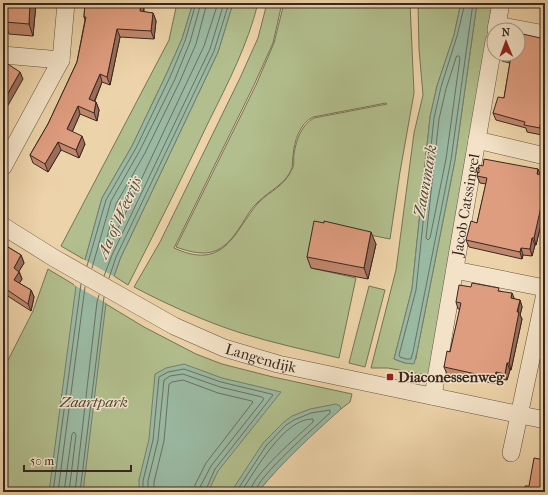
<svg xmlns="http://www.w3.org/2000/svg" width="548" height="495" font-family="'IM FELL French Canon',serif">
  <rect width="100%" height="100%" fill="#edd3a9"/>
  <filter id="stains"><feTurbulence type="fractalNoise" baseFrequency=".005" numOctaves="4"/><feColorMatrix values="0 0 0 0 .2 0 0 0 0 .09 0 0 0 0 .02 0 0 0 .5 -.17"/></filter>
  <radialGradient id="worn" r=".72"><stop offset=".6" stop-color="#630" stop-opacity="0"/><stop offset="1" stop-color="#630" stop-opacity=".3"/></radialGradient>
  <!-- green -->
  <path fill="#b2be8d" stroke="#767357" d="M177 3H193L182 39 166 75 132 146 102 198 85 260 61 246 169 40Z
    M233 3H258C248 44 228 83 209 121 183 176 156 230 128 285L114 276 120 259 218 52Z
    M267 3H282L273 43 254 85 174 248C207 263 224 254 242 225 248 217 252 210 258 203 271 190 284 187 292 169 295 165 293 159 294 154 296 141 301 125 314 118L387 104 386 103 313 117C300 123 294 141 293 156 292 159 293 164 292 168 286 184 270 190 258 202 251 208 247 216 242 224 223 254 209 259 176 247L256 85 274 43 284 3H410L414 93 400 172 390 239 320 225 311 268 356 278 339 358C306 350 273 343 241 333 206 322 166 304 134 287L160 242 240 78 258 38Z
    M418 3H461L454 35 437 86 430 117 412 289 394 359 405 363 416 359 417 352 455 160 477 3H495L431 376 388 368H371L396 270 414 133 423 95 419 49Z
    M48 269 144 327 196 354 222 364 273 377 352 394 350 402C316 427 284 459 258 492H3V370L33 311Z
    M369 286 385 290 365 367 349 363Z"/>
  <!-- water -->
  <path fill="#9ab9a2" stroke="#737f6e" d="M193 3H233L218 52 120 259 114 276 106 303 83 492H49L76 286 85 260 102 198 132 146 166 75 182 39Z
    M461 3H477L455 160 417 352 414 364 405 363 394 359 412 289 430 117 437 86 454 35Z
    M184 364 222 378 281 392 218 471 208 492H139V480L149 439 155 374 166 368Z
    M336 404 340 406 341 409C312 435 283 461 258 492H231L263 443 284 422 292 416 310 409Z"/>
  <!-- pier -->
  <path fill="#edd3a9" d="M83 259 115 277 108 304 74 285Z"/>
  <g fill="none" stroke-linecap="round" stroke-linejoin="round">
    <!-- shore -->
    <path stroke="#6a7062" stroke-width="1" d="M207 3 196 44 180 81 145 153 116 204 104 249 105 251 108 250 204 46 218 3
      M465 3 457 36 441 87 434 118 416 290 399 355 400 357 406 359H411L413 352 451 160 473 3
      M457 56H459L460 58 446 159 430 238 428 240 426 238 439 119 446 89Z
      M87 266 106 200 136 148 170 77 185 41 196 3
      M92 268 111 201 140 150 175 79 190 42 201 3
      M104 276 112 255 210 49 224 3
      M109 278 116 257 214 51 229 3
      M53 492 81 284
      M58 492 85 287
      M64 492 72 434 74 432 76 435 69 492
      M75 492 97 302 99 295
      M80 492 104 297
      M143 492V481L153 440 159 377 168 372 184 369 221 382 271 394 273 395 215 469 205 492
      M148 492V481L158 440 164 380 170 376 183 374 220 387 262 397 264 399 211 466 200 487V492
      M154 492V482L164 441 169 384 172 382 183 380 218 393 252 401 253 402 206 463 195 485 194 492
      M236 492 266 446 286 425 294 420 311 413 330 410V413C317 425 257 477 255 492
      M241 492C255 471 284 418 313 419V422C300 434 251 476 250 492"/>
    <defs>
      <g id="minor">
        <path d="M497 25 545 34"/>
        <path d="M496 30 501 3"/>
        <path d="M3 55 61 60"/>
        <path d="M477 140 545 156"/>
        <path d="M3 167 61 60 66 3"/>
        <path id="s1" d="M3 226 54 258 174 326 224 348 278 364 545 420"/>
        <path d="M455 270 545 288"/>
        <path id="s2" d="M433 396 494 41"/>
        <path d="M511 453 545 294"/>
      </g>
    </defs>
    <!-- minor casing -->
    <use href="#minor" stroke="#665343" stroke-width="18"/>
    <!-- minor -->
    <use href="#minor" stroke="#f3e2c7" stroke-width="17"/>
  </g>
  <!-- wall -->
  <path fill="#c0876d" stroke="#392821" d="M36 3 33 36 9 34 5 22 6 9 4 5Z
    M85 3H144V12L153 13 156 21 154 39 120 37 110 85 102 82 95 101 96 102 99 110 97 121 80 114 72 132 85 144 79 158 61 150 48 172 33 163 30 155 48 124 77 62 85 20 84 17Z
    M545 39V133L543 132 542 135 527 132 526 128 496 120 493 113 504 98 510 63 502 61 499 54Z
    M483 166 538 169 540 175 545 178V207L536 245H535L532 256 523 255 522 259 469 247 466 240 477 223 486 184 480 183 477 176Z
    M3 244 21 255 24 263 19 271 22 279 19 283 31 290 34 297 31 311 3 293Z
    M376 244 368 279 311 268 307 257Z
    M500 291 514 299 520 300 522 307 520 315 522 319 511 370H510L507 380 498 379 497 384 447 374 444 367 450 352 460 309H458L456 302Z"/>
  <!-- shaded-wall -->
  <path fill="#9c6e59" stroke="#392821" d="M30 3H36L33 36 29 24Z
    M141 3H144L143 19 140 11Z
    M153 13 156 21 154 39 151 31Z
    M117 29 120 37 110 85 107 77Z
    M20 72 23 79 3 114V102Z
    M100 74 102 82 92 107 89 99Z
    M96 102 99 110 97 121 94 113Z
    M78 106 80 114 70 137 67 129Z
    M540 125 543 132 542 135 540 128Z
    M82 136 85 144 79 158 76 150Z
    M58 142 61 150 48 172 45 164Z
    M538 169 541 176 537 174Z
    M545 178V207L536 245 534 238Z
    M371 232 376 244 368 279 364 268Z
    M532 238 535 245 532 256 530 249Z
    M521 248 523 255 522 259 520 252Z
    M21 255 24 263 16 276 14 268Z
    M19 272 22 279 17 287 14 280Z
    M31 290 34 297 31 311 28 304Z
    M512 293 515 300 511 298Z
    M520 300 522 307 520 315 522 319 511 370 509 363Z
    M507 363 510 370 507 380 505 374Z
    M496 372 498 379 497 384 494 378Z"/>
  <!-- building -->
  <path fill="#df9d7f" stroke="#392821" d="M4 3H30L29 24 5 22 6 5H4Z
    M85 3H141L140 11 153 13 151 31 117 29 107 77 100 74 89 99 96 102 94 113 78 106 67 129 82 136 76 150 58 142 45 164 30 155 48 124 77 62 86 17H84Z
    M518 33 545 39V127L540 125V128L524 125 525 122 493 113 498 97 504 98 511 56 499 54H518Z
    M3 61 20 72 3 102Z
    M484 159 538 169 537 174 545 176 543 187H545V189L534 238H532L530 249 521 248 520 252 466 240 471 221 477 223 487 178 477 176 479 165 483 166Z
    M314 221 324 223V221L371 232 364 268 307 257Z
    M3 244 21 255 14 268 19 272 14 280 31 290 28 304 3 287Z
    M472 283 499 288 498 291 512 293 511 298 520 300 517 312H519L509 363H507L505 374 496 372 494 378 444 367 447 351 450 352 461 303 456 302 459 285 471 287Z
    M534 458 545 460V492H524L525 486H529Z"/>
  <!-- markers -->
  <rect fill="#8f2418" stroke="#f3e2c7" stroke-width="1.5" x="386" y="373" width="8" height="8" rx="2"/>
  <g text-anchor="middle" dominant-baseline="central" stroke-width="3" stroke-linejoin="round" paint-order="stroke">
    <!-- street labels -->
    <g font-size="15" fill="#392821" stroke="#f3e2c7">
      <text stroke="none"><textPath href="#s2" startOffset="194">Jacob Catssingel</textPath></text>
      <text stroke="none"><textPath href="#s1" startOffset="291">Langendijk</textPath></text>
    </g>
    <!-- poi labels -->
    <g font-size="15" font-weight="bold" fill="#392821" stroke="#f3e2c7" text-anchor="start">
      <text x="398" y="377">Diaconessenweg</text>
    </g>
    <!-- park labels -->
    <g font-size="15" font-style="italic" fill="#514637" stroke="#f3e2c7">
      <text x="94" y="402">Zaartpark</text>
    </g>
    <!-- water labels -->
    <g font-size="16" font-style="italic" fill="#514c41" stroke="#f3e2c7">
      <text transform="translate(425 181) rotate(-80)">Zaanmark</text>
      <text transform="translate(119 217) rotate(-66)">Aa of Weerijs</text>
    </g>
  </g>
  <!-- margin -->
  <rect width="548" height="495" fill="none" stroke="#edd3a9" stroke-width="16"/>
  <rect x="4" y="4" width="540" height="487" fill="none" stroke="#392821" stroke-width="2"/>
  <rect x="8" y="8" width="532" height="479" fill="none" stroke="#392821"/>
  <!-- north arrow -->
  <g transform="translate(506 42) rotate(359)"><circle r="19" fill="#f3e2c7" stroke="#a99885"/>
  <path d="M0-3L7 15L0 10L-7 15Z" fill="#8f2418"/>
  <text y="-6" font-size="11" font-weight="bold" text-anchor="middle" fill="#392821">N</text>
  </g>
  <!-- scale -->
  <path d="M24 465v6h107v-6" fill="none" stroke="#392821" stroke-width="2"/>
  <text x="30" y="465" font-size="12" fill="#392821" stroke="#f3e2c7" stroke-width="3" paint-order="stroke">50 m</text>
  <rect width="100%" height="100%" filter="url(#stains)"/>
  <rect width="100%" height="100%" fill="url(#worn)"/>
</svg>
